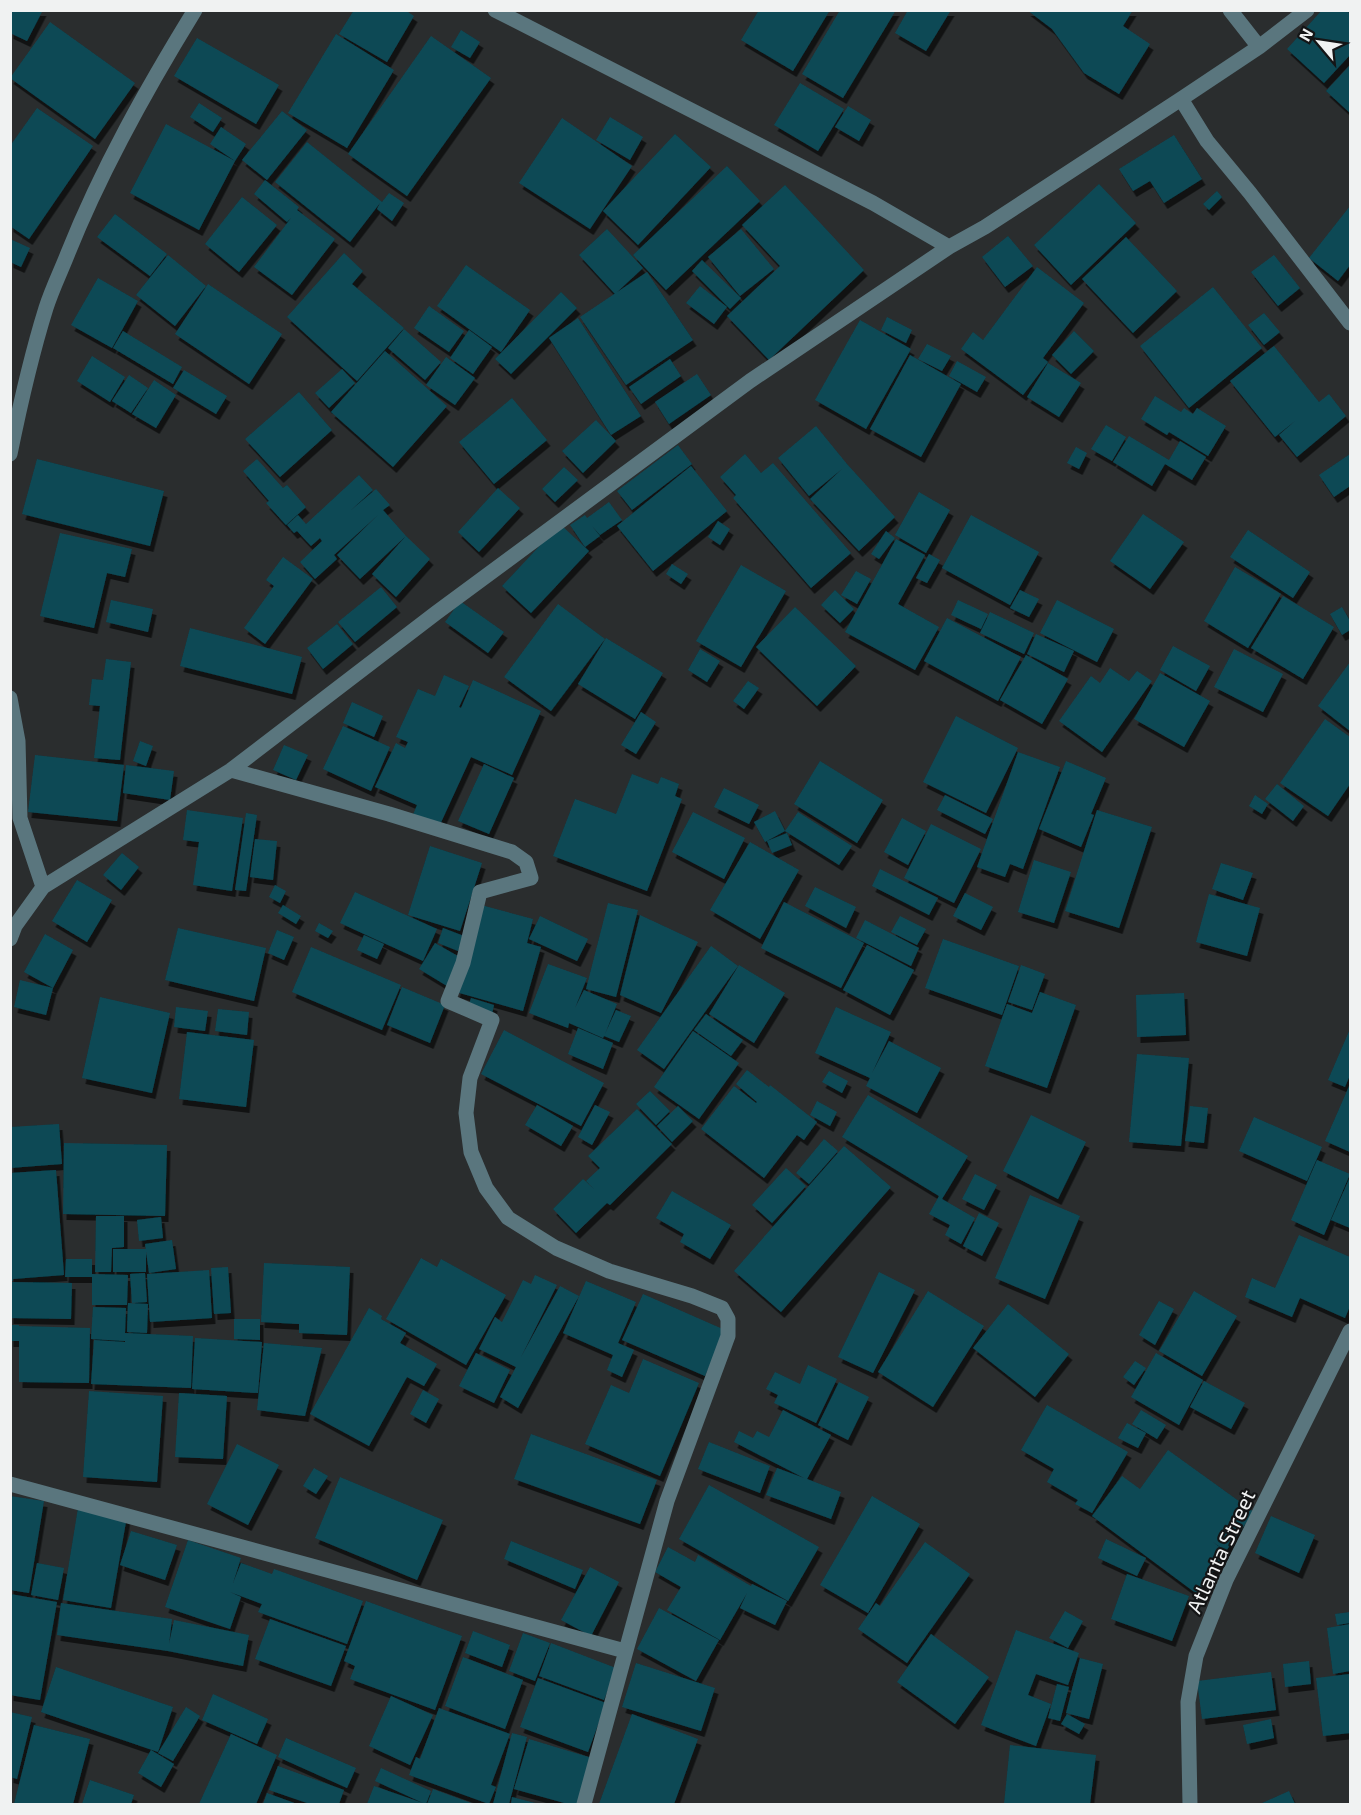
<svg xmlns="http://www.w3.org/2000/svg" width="1361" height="1815" font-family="'Exo 2',sans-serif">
  <defs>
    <filter id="shadow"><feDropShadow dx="3.5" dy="6" stdDeviation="0" flood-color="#0009"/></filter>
  </defs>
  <rect width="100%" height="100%" fill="#2a2d2e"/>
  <!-- building -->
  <path fill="#0b4855" filter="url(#shadow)" d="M10 10H43L27 41 10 33Z
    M354 10H405L414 16 387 62 339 34Z
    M759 10H830L793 71 741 40Z
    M840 10H896L843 98 802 74Z
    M908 10H951L926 51 895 33Z
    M1027 10H1133L1123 26 1150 44 1119 94 1084 73 1052 29Z
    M1322 10H1346L1350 14V55L1324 83 1287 49Z
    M50 22 135 83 95 139 10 78Z
    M461 30 480 42 470 58 451 47Z
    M336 34 394 70 347 148 288 113Z
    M431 36 491 78 407 196 348 154Z
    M197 38 279 85 256 124 174 76Z
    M1350 65V113L1326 91Z
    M800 83 844 109 818 151 774 125Z
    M199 103 222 118 213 132 190 117Z
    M848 106 871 120 859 141 835 127Z
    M37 108 93 146 29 239 10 226V146Z
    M282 111 307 130 267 180 242 160Z
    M610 117 643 137 630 160 596 140Z
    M562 118 632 166 590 229 519 183Z
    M166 124 235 161 210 144 221 127 246 144 235 161 199 230 130 193Z
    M675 134 711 167 638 245 603 211Z
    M1174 135 1202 179 1164 203 1150 181 1133 191 1119 169Z
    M307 142 382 202 389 193 404 203 392 221 377 209 380 203 350 242 275 182Z
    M727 166 760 201 666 290 633 255Z
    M265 180 299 207 297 210 335 239 292 295 254 267 291 218 287 222 254 194Z
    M1099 184 1136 223 1071 285 1034 245Z
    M785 185 864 270 769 360 727 316 780 266 742 225Z
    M1217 191 1222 197 1209 210 1203 204Z
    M242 197 277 225 239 272 205 244Z
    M1350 206V265L1338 281 1309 258Z
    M115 214 167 254 150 276 97 237Z
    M607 229 643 268 615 294 579 255Z
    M741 229 774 269 740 296 708 257Z
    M1008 236 1033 266 1005 287 982 257Z
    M1126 237 1177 291 1133 333 1082 279Z
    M10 239 30 248 21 267 10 262Z
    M344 253 363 271 352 284 404 328 357 381 287 317Z
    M168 255 206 286 175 326 136 295Z
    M1274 255 1300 288 1278 306 1251 272Z
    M702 260 741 298 730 309 692 271Z
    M466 265 530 310 501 352 437 306Z
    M1037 267 1084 303 1043 358 1048 362 1023 395 961 349 973 332 983 340Z
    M647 272 693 340 626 385 580 317Z
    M98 278 138 301 112 348 71 325Z
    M208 284 282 334 249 384 175 334Z
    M700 286 727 307 714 324 686 303Z
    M1213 287 1262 348 1189 408 1140 346Z
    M561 292 577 308 511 374 495 359Z
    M429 306 464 331 449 352 414 328Z
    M1264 313 1280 332 1264 345 1248 325Z
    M887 317 912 330 906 343 881 330Z
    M578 318 641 416 611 435 549 338Z
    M860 320 911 349 866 429 815 400Z
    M404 329 441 362 425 380 388 348Z
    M469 330 492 347 473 374 450 358Z
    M123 331 182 367 173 384 113 348Z
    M1074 331 1094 351 1071 374 1052 355Z
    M927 344 951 356 942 371 918 359Z
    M1274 346 1319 402 1329 394 1346 416 1297 457 1279 435 1295 421 1275 437 1230 381Z
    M385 351 447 406 393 467 331 412Z
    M910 355 961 384 921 457 870 429Z
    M92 356 125 377 110 402 77 381Z
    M446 357 475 378 455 405 426 385Z
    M670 359 681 376 641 404 629 387Z
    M957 361 986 377 977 392 949 376Z
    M1048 363 1081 383 1059 417 1027 397Z
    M342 369 355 383 329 408 315 393Z
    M184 370 227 396 216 414 173 388Z
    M697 374 711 395 669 424 655 402Z
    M129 375 148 388 131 413 112 401Z
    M154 380 176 395 156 428 132 414Z
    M299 392 332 430 280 477 245 439Z
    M1155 396 1181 412 1184 408 1193 414 1197 408 1226 426 1208 456 1169 432 1167 435 1141 419Z
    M512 398 547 440 494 484 459 442Z
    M596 420 616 441 583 473 562 451Z
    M1106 425 1126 437 1112 461 1091 449Z
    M816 426 847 464 895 517 859 551 810 499 842 469 809 496 778 458Z
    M1129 436 1169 460 1180 441 1206 457 1192 480 1165 464 1152 486 1113 462Z
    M678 445 692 464 632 510 617 491Z
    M1076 447 1087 453 1079 469 1067 463Z
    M745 454 761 473 773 463 851 553 811 588 733 498 736 495 720 477Z
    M1350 454V486L1334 497 1319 475Z
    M37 459 164 491 150 546 22 514Z
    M257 459 283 488 287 485 306 507 286 525 266 503 269 501 243 471Z
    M691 466 727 511 653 571 617 526Z
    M564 467 578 480 555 502 542 489Z
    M359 475 373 490 350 511 376 489 390 505 383 510 406 536 360 579 337 555 378 515 334 555 337 559 315 579 300 562 322 541 320 538 311 546 297 531 294 533 287 525 298 515 306 524Z
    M498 488 520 508 479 552 458 532Z
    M919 492 950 510 926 553 895 535Z
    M609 502 622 520 600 535 592 526 600 536 585 547 570 525 585 515 587 518Z
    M1143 514 1184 542 1150 589 1110 561Z
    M971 515 1039 552 1010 605 942 568Z
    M718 521 730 529 720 545 708 537Z
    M560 524 589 551 531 613 502 586Z
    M1248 530 1310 572 1293 598 1230 557Z
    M886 531 895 538 879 559 871 554Z
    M60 533 132 549 125 577 107 573 94 628 40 616Z
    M406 536 430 559 396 597 372 574Z
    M896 539 925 555 898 604 939 627 915 670 845 632Z
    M929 554 940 560 927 583 916 578Z
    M283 557 313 579 265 644 244 628 274 586 266 580Z
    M672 564 688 574 681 584 666 574Z
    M741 565 786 591 741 667 696 641Z
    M1235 567 1281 594 1248 648 1204 621Z
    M856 571 871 579 857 604 841 595Z
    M381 587 397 607 355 642 338 622Z
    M835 590 854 609 840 623 821 605Z
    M1020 590 1039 599 1029 617 1010 608Z
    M1283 596 1334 627 1303 679 1251 648Z
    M111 600 153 609 148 632 106 622Z
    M958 600 988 614 981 629 951 615Z
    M1057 600 1114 629 1097 662 1040 633Z
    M460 601 504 632 488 653 445 622Z
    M558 604 605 639 551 711 504 677Z
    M795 607 856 666 817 706 756 647Z
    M1342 607 1350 621V630L1342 635 1330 614Z
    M990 612 1034 633 1024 654 980 633Z
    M947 618 1021 657 998 701 924 661Z
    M337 624 353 644 323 669 307 648Z
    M190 628 302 657 292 694 180 666Z
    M1036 634 1074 651 1064 672 1027 654Z
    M606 638 663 673 635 719 578 684Z
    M1173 646 1210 666 1196 691 1160 670Z
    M700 649 720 661 707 682 688 670Z
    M1234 649 1283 674 1263 712 1214 687Z
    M1026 655 1068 679 1042 724 1000 700Z
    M106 659 131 662 120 760 94 758 100 706 89 705 92 679 103 680Z
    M1350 662V731L1318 706Z
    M1110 668 1129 681 1137 671 1152 681 1102 752 1059 721 1091 676 1100 683Z
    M1160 673 1210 701 1184 747 1134 719Z
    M444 675 469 686 459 707 461 708 473 680 541 711 512 775 471 757 438 829 412 817 417 805 375 787 396 743 405 748 408 742 396 737 418 689 435 696Z
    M748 681 759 688 744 709 733 701Z
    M352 702 383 716 374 737 343 723Z
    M641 712 656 722 636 754 621 745Z
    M956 716 1018 748 986 813 923 782Z
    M1325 719 1350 737V784L1328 816 1280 783Z
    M343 726 390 747 371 791 323 769Z
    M140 741 153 746 146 766 133 761Z
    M284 745 308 755 296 780 273 770Z
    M1018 752 1060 767 1023 869 1010 864 1005 877 977 867Z
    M35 755 124 765 117 821 28 812Z
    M820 761 883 800 857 843 794 804Z
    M1066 761 1106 778 1091 814 1094 815 1081 847 1039 829Z
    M484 764 514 778 489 834 458 821Z
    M126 765 174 771 170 800 123 793Z
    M632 774 658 784 661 777 679 784 675 796 682 799 647 891 553 856 575 799 616 814Z
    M1277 784 1304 806 1293 821 1265 799Z
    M724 788 759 805 749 824 714 807Z
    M945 795 993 819 985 834 937 810Z
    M1255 795 1268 804 1262 814 1249 806Z
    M187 810 243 818 232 891 193 885 199 842 183 840Z
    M1097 810 1152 827 1119 928 1065 911Z
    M775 811 785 831 765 842 754 822Z
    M693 812 745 838 724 879 672 852Z
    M798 812 852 846 839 865 785 831Z
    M246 813 257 815 246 891 235 890Z
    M902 818 926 831 908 865 884 852Z
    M931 824 981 849 954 903 904 878Z
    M787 833 792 845 772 853 767 841Z
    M255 839 277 841 273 880 250 877Z
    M750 842 799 870 760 939 710 910Z
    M430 846 482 863 460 931 408 915Z
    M122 853 139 867 121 890 103 875Z
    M1034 860 1071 872 1054 923 1018 912Z
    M1221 863 1253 873 1243 900 1212 889Z
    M880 869 938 898 929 915 872 886Z
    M77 880 112 900 87 942 52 921Z
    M275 885 286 891 280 903 269 897Z
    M815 887 856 907 846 928 805 906Z
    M355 892 437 929 423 961 340 923Z
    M965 893 993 907 981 930 953 916Z
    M1209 894 1260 908 1247 956 1196 942Z
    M784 902 864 943 841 988 761 948Z
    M608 903 638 910 616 997 586 989Z
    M283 905 301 916 296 924 278 913Z
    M481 905 533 919 527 943 541 947 523 1011 456 992Z
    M640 915 698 942 661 1013 620 995Z
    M540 916 588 939 577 961 529 939Z
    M900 916 926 929 917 945 891 932Z
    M865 920 919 948 911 966 856 938Z
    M319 923 333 931 328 938 315 931Z
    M178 928 266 948 254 1001 165 980Z
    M443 928 464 936 458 951 438 943Z
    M277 930 294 937 284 960 268 953Z
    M45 934 73 950 53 988 24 972Z
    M364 935 384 944 377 959 357 950Z
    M943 939 1019 966 1002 1015 925 988Z
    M435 943 463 959 447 986 419 969Z
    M867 945 914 970 890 1015 843 990Z
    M711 946 738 966 664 1069 637 1050Z
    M311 947 401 985 382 1030 292 992Z
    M548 964 587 978 575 1008 584 990 617 1004 605 1034 616 1010 631 1016 619 1042 604 1036 603 1038 569 1023 568 1028 529 1013Z
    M739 965 785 993 754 1043 709 1014Z
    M1021 965 1045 974 1032 1010 1008 1002Z
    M20 980 53 988 46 1015 14 1007Z
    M402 987 445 1005 430 1043 387 1025Z
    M1040 992 1076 1005 1047 1088 985 1066 1007 1004 1032 1013Z
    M1184 993 1186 1035 1137 1037 1136 995Z
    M100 997 170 1013 152 1093 82 1078Z
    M471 998 494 1005 492 1014 468 1007Z
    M176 1007 208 1011 205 1031 174 1027Z
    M836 1007 891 1032 872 1073 889 1041 941 1068 917 1113 866 1086 870 1078 815 1053Z
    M218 1009 249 1012 247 1035 215 1031Z
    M706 1014 743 1040 731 1056 694 1030Z
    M578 1028 613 1043 603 1069 568 1054Z
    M1350 1029V1075L1345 1087 1328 1080Z
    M504 1030 604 1083 581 1126 481 1074Z
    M693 1031 739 1063 699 1119 654 1087Z
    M187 1032 254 1040 246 1107 179 1099Z
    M1137 1054 1189 1058 1181 1146 1129 1142Z
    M747 1070 769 1087 770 1085 817 1122 804 1140 797 1135 764 1178 701 1129 734 1086 756 1103 757 1102 736 1084Z
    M829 1071 848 1081 842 1093 822 1082Z
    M1350 1084V1152L1325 1141Z
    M650 1091 670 1111 656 1125 636 1104Z
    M868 1095 968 1156 942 1199 975 1218 961 1244 945 1235 950 1225 929 1214 939 1196 842 1137Z
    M817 1101 837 1112 830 1126 810 1115Z
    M537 1105 573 1126 561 1146 525 1125Z
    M595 1105 610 1112 592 1145 578 1137Z
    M678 1106 693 1121 672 1142 657 1126Z
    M1190 1106 1208 1108 1204 1143 1185 1141Z
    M637 1109 672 1144 610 1205 607 1203 576 1233 553 1209 583 1179 594 1189 586 1181 600 1168 588 1156Z
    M1031 1115 1086 1142 1058 1199 1003 1171Z
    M1254 1117 1322 1147 1307 1181 1239 1151Z
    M59 1124 62 1164 10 1168V1127Z
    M824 1139 838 1151 809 1184 796 1173Z
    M64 1143 167 1145 165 1216 63 1214Z
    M844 1146 891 1187 781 1312 734 1271Z
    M1317 1160 1350 1174 1324 1235 1291 1220Z
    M786 1168 806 1186 772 1223 752 1205Z
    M56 1170 64 1275 13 1279V1281H10V1258H12L10 1173Z
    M975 1174 997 1185 984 1210 962 1199Z
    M1350 1177V1228L1331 1220Z
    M672 1191 731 1225 710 1259 680 1242 684 1234 656 1218Z
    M1030 1195 1080 1216 1045 1299 995 1278Z
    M979 1213 999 1223 982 1256 963 1246Z
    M96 1216H124V1247L112 1248 111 1272H95Z
    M161 1217 163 1238 139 1241 137 1220Z
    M1299 1235 1350 1257V1306L1345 1318 1300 1298 1292 1317 1245 1297 1252 1278 1275 1288Z
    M172 1240 176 1269 149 1273 145 1244Z
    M113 1249H146V1272H113Z
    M421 1258 437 1267 441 1259 506 1295 466 1365 386 1319Z
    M66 1259H92V1274L128 1275 127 1305H92V1277H65Z
    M264 1263 350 1267 347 1335 299 1333V1324L261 1322Z
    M228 1267 231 1313 214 1314 211 1268Z
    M209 1270 212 1318 150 1322 147 1274Z
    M879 1272 915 1290 873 1373 838 1357Z
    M145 1273 147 1302 132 1303 130 1274Z
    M535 1275 557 1285 521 1357 560 1286 579 1296 518 1408 500 1397 516 1367 479 1349 495 1317 502 1322 523 1280 531 1284Z
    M586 1281 636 1302 618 1343 634 1350 622 1377 607 1370 613 1355 563 1333Z
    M10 1282 72 1283 71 1319 10 1318Z
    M928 1291 984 1326 933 1407 878 1372Z
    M1194 1291 1237 1316 1202 1376 1159 1351Z
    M643 1294 725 1330 705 1376 622 1340Z
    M1159 1301 1174 1309 1155 1345 1139 1335Z
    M128 1303 148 1304 147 1333 127 1332Z
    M1008 1304 1069 1354 1035 1397 973 1348Z
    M93 1307 126 1308 125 1333 193 1336 191 1388 91 1384 94 1340 125 1342V1341L91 1339Z
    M369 1308 382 1316 381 1319 406 1333 400 1343 437 1364 424 1386 407 1377 369 1446 310 1414Z
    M234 1319H260V1340L234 1339Z
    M10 1325H19V1326L90 1328 89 1383 19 1382V1341H10Z
    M195 1338 262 1342 258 1393 192 1389Z
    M264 1343 322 1348 305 1416 257 1410Z
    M476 1353 510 1370 494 1403 459 1386Z
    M1156 1353 1203 1380 1179 1425 1131 1397Z
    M643 1359 699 1383 660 1476 585 1444 611 1385 629 1393Z
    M1135 1361 1146 1368 1134 1385 1123 1377Z
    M808 1365 837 1379 816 1423 774 1403 778 1395 766 1389 775 1372 800 1384Z
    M1204 1381 1245 1403 1231 1429 1190 1407Z
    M839 1382 869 1397 848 1440 818 1425Z
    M423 1390 439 1399 426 1423 410 1414Z
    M89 1391 163 1396 157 1482 83 1477Z
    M179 1393 227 1396 223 1459 175 1457Z
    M1047 1405 1128 1452 1092 1513 1075 1504 1078 1500 1047 1482 1054 1469 1021 1450Z
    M783 1410 831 1435 807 1479 841 1492 831 1519 766 1495 777 1468 804 1478 734 1442 739 1431 753 1438 757 1431 769 1437Z
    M1141 1410 1166 1425 1157 1439 1132 1424Z
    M1127 1423 1146 1433 1138 1448 1118 1438Z
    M531 1434 657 1480 640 1524 514 1479Z
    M709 1442 770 1466 760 1493 698 1469Z
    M237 1444 279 1465 248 1525 207 1504Z
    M1168 1450 1254 1512 1226 1551 1213 1542 1227 1553 1197 1594 1092 1516 1122 1476 1140 1489Z
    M314 1468 328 1476 316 1494 303 1486Z
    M340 1477 443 1520 417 1580 315 1538Z
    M709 1485 819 1547 788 1601 679 1539Z
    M10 1496 44 1501 29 1593 10 1590Z
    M872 1496 920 1524 868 1613 820 1585Z
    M78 1508 127 1516 111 1608 63 1600Z
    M1271 1516 1315 1535 1299 1573 1255 1553Z
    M131 1531 177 1545 165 1580 120 1565Z
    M1106 1539 1146 1558 1137 1576 1098 1558Z
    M188 1540 241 1558 233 1583 241 1563 272 1574 274 1569 363 1601 347 1644 258 1612 262 1604 230 1592 241 1597 230 1629 165 1607Z
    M511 1541 583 1570 575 1589 504 1559Z
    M925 1542 970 1574 907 1663 858 1629 876 1603 880 1606Z
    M668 1547 695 1562 698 1555 751 1586 752 1584 787 1601 775 1625 740 1608 747 1593 720 1640 667 1610 681 1587 655 1572Z
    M37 1563 64 1568 58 1600 31 1595Z
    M590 1567 619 1582 591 1636 561 1620Z
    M1127 1574 1189 1596 1172 1641 1111 1619Z
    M10 1594 57 1602 40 1700 10 1695Z
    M366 1601 462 1636 435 1710 350 1679 355 1666 344 1661Z
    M61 1603 172 1619 169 1644 174 1620 249 1635 243 1666 168 1651 57 1635Z
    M659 1608 719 1640 696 1681 637 1649Z
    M1065 1611 1083 1621 1068 1648 1049 1638Z
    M1350 1612V1623L1337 1625 1335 1614Z
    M270 1619 346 1646 331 1686 255 1659Z
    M1350 1624V1671L1333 1674 1327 1628Z
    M1016 1630 1079 1653 1068 1685 1036 1674 1028 1695 1051 1704 1036 1746 981 1725Z
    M473 1631 510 1645 502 1667 465 1653Z
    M523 1633 550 1643 535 1681 509 1671Z
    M931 1634 989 1677 955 1724 897 1682Z
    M551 1643 616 1668 604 1700 539 1676Z
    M463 1657 523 1680 505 1729 445 1706Z
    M1080 1658 1103 1664 1089 1719 1066 1713Z
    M1309 1661 1311 1684 1285 1687 1283 1664Z
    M636 1663 715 1688 701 1731 622 1707Z
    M56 1667 173 1707 158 1752 41 1712Z
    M1271 1672 1276 1710 1202 1719 1197 1681Z
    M1350 1674V1733L1323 1736 1316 1678Z
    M538 1678 606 1703 588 1752 520 1727Z
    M1057 1684 1069 1687 1060 1721 1048 1718Z
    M213 1694 268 1719 257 1744 202 1720Z
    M391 1696 433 1715 410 1765 369 1746Z
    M186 1707 200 1716 173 1761 158 1753Z
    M439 1708 510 1734 491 1785 496 1787 489 1804 409 1775 416 1757 420 1759Z
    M10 1712 32 1717 17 1779 10 1777Z
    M632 1714 698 1739 674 1804H599Z
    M1067 1714 1085 1724 1079 1734 1061 1724Z
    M1271 1719 1274 1738 1247 1744 1243 1725Z
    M34 1725 90 1739 73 1804H14Z
    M512 1733 527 1737 509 1804H493Z
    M231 1734 277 1755 256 1804H199Z
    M286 1738 356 1768 347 1788 278 1757Z
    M529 1739 592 1758 578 1804H568L514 1789Z
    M1010 1745 1096 1755 1090 1804H1004Z
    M151 1750 174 1764 161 1787 138 1773Z
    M278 1766 344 1790 339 1804H310L269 1790Z
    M381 1768 431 1791 426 1804H367L374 1786 423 1803 375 1781Z
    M90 1780 134 1795 131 1804H82Z
    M433 1789 474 1804H427Z
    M1289 1791 1295 1804H1260Z
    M267 1793 297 1804H263Z
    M512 1797 539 1804H511Z"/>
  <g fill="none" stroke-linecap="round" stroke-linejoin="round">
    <!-- street -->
    <path stroke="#5a767e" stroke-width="15" d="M495 10 873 203 949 247
      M1230 10 1259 47
      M1181 99 1207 141 1250 193 1350 323
      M10 454C20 405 31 356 46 308 52 289 61 271 68 253 102 168 147 88 195 10
      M10 698 18 741 20 818 43 887
      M231 770 389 814 512 852 526 862 531 878 480 892 463 963 448 1001 492 1020 470 1078 466 1113 471 1152 486 1188 508 1218 556 1248 609 1271 692 1296 722 1308 728 1319V1336L667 1501 584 1804
      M10 939 15 926 43 887 231 770 436 613 750 381 949 247 985 227 1181 99 1259 47 1307 10
      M10 1484 625 1651
      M1190 1804 1188 1702 1196 1656 1226 1580 1350 1331"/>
  </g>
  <g text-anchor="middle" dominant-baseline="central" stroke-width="4.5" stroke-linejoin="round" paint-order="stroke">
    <!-- street labels -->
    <g font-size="21" fill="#f0f2f2" stroke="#141516">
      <text transform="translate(1220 1551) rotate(-65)">Atlanta Street</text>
    </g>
  </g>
  <!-- border -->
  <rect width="1361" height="1815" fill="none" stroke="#f0f2f2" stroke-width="24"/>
  <!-- north arrow -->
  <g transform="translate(1319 42) rotate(299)" stroke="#141516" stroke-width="4.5" paint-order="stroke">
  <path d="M0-4.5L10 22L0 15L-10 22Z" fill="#f0f2f2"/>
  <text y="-9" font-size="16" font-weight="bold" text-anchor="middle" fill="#f0f2f2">N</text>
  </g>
</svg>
